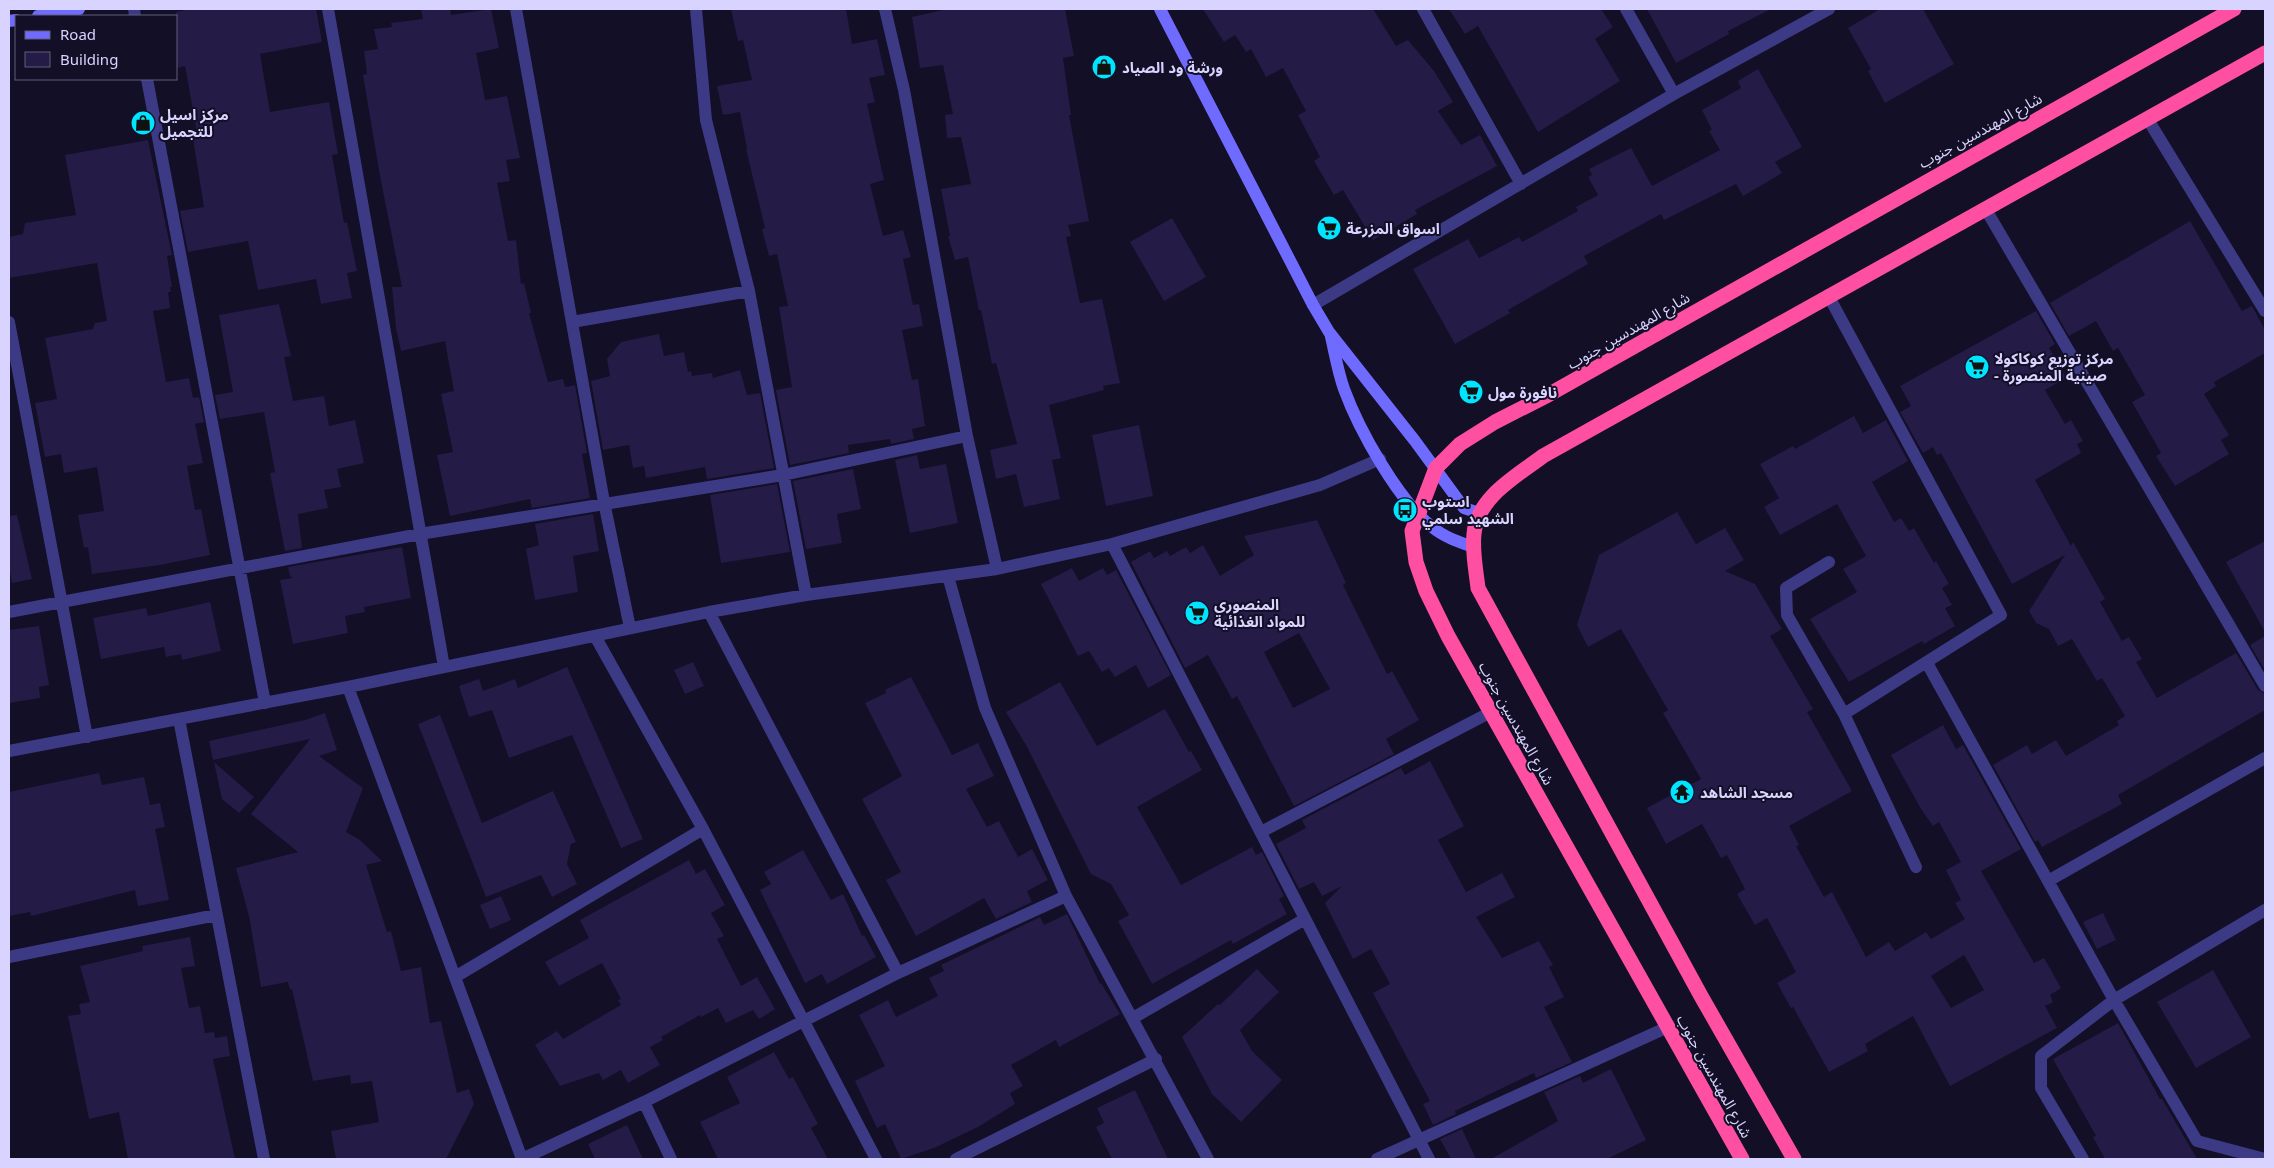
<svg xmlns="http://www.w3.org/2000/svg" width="2274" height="1168" font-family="'Noto Sans','Noto Sans Arabic',sans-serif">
  <rect width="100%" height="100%" fill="#130f26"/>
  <!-- building -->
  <path fill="#241b47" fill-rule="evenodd" d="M190 9H316L322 42 260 54 270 112 329 102 338 154 332 155 344 223 347 222 357 271 347 273 352 298 321 304 316 279 258 290 248 241 188 252 180 211 204 207 193 139 198 138 185 66 176 68V12Z
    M421 9H450L451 15 491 9 499 48 476 53 485 100 507 96 520 158 506 160 510 181 497 183 508 241 516 240 521 284 524 283 531 313H529L548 382 563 379 565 387 575 385 587 453 582 454 590 498 532 508 530 499 450 516 437 455 453 452 441 394 454 391 445 341 401 351 396 328 392 287H402L380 176 363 75 367 74 364 51 378 49 374 29 392 27 391 23 423 19Z
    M731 9H846L852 44 877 39 885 75 869 78 875 102 867 104 884 180 870 184 883 236 903 230 911 257 903 259 913 305 919 304 923 326 902 330 912 380 918 379 925 426 912 429 914 439 891 444 890 439 848 445 849 453 790 465 776 390 792 387 779 307 788 306 777 254 769 256 762 229 765 228 746 149H747L740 112 723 115 717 86 752 80 743 40 738 41Z
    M948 9H1065L1074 56 1063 58 1071 115H1069L1089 221 1068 225 1071 236 1066 237 1080 303 1102 299 1120 383 1103 386 1104 390 1049 405 1061 458 1052 460 1060 499 1024 507 1016 474 996 479 990 450 1017 444 996 363 992 364 981 310H979L968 257 955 260 948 236H950L941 189 971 184 961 137 947 138 945 115 953 114 943 65 920 68 912 17Z
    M1203 9H1373L1396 46 1408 40 1434 71 1453 102 1438 111 1461 145 1480 135 1497 166 1415 210 1417 214 1373 240 1343 190 1334 195 1314 161 1320 157 1298 115 1306 111 1283 68 1266 77 1251 49 1246 52 1235 35 1224 42Z
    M1449 9H1601L1613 27 1595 39 1620 81 1538 132 1478 26 1465 34Z
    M1647 9H1771L1728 31 1729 34 1676 63Z
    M1880 9H1923L1954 64 1885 103 1868 71 1871 69 1848 28Z
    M1758 69 1802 147 1775 162 1782 173 1743 196 1736 184 1664 220 1661 214 1584 256 1588 264 1508 310 1510 313 1455 344 1413 269 1468 239 1479 258 1519 237 1522 242 1578 211 1576 207 1598 195 1588 177 1592 175 1589 169 1631 148 1652 186 1720 150 1709 131 1712 130 1702 110 1741 88 1738 81Z
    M148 140 172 255 167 256 172 287H170L171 292H168L170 308 153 311 166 382 189 378 193 398 199 397 204 422 195 424 203 463 187 466 195 510 201 509 210 555 160 565 92 574 88 547 84 548 78 515 104 511 97 467 64 473 61 454 45 457 35 403 57 399 45 338 93 329 95 323 107 321 97 263 9 278V237L23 234 25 223 76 215 65 155Z
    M1172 218 1206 277 1164 301 1130 242Z
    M2190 221 2242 311 2252 306 2265 330V353L2214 382 2216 386 2204 394 2229 435 2221 440 2229 454 2175 486 2156 456 2161 453 2132 402 2145 395 2118 348 2113 351 2096 321 2069 336 2050 303Z
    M279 304 291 356 284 357 293 401 324 396 329 426 355 420 364 463 337 469 341 487 324 490 328 508 298 514 302 548 285 551 270 473 275 472 264 412 220 419 215 395 233 392 219 315Z
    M2036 311 2055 344 2049 348 2066 378 2045 390 2065 424 2071 420 2083 441 2077 444 2081 453 2035 480 2071 546 2073 542 2105 599 2100 602 2122 641 2129 637 2142 659 2136 662 2157 698 2236 653 2258 690 2265 694V710L2118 795 2122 804 2042 847 2038 840 2035 842 1993 765 2027 745 2032 754 2056 740 2066 756 2119 725 2117 721 2125 716 2102 678 2097 681 2072 639 2058 646 2049 629 2036 623 2029 611 2065 555 2012 584 1941 453 1937 455 1933 447 1923 453 1900 412 1911 406 1900 386Z
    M659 334 664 356 684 352 688 372 691 371 692 376 712 373 713 378 740 370 747 395 760 393 774 468 707 479 705 467 646 478 644 466 633 468 629 445 603 450 591 381 610 376 607 359 621 342Z
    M1854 416 1863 433 1886 420 1908 461 1872 482 1894 522 1901 518 1909 531 1914 528 1934 563 1936 561 1949 584 1942 588 1952 605 1945 608 1955 626 1924 644 1922 641 1849 682 1810 619 1857 592 1843 569 1866 556 1837 504 1780 535 1764 507 1779 498 1760 464 1793 446 1795 449Z
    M1139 425 1153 496 1106 506 1092 435Z
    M917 455 920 469 946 464 958 523 910 533 895 460Z
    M853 469 861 509 837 514 842 543 806 549 793 481Z
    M777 484 790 552 721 563 710 495Z
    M1677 512 1696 544 1725 528 1744 560 1725 571 1755 584 1782 629 1770 636 1813 709 1807 712 1852 791 1789 826 1799 845 1796 846 1824 897 1832 892 1866 957 1889 942 1895 951 1926 932 1931 939 1965 919 1955 903 1961 900 1946 870 1961 862 1939 822 1933 826 1921 809 1891 755 1943 725 1956 749 1963 745 2021 849 1981 871 2034 963 2044 958 2061 988 2050 995 2053 1002 2045 1006 2057 1028 1950 1086 1913 1016 1865 1044 1868 1051 1829 1072 1793 1007 1791 1008 1777 983 1796 972 1767 918 1755 925 1737 894 1745 889 1727 855 1721 858 1702 824 1666 844 1647 808 1701 779 1663 713 1668 710 1621 629 1588 647 1577 625 1599 555ZM1964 955 1984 990 1951 1008 1931 976Z
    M593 514 599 551 573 556 578 592 535 600 526 549 539 545 535 524Z
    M17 515 32 579 12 583 9 567V516Z
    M1317 520 1346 583 1343 585 1387 674 1392 671 1419 720 1386 739 1394 754 1294 806 1237 696 1232 699 1208 655 1185 668 1131 562 1150 551 1154 558 1167 551 1170 556 1186 547 1190 553 1203 545 1220 576 1254 555 1244 536ZM1299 633 1330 689 1293 708 1264 652Z
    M2265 541V632L2226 562Z
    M402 547 411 598 364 607 365 612 345 616 348 633 293 644 280 580 293 578 290 576 288 567Z
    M1072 568 1079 581 1103 568 1107 575 1116 570 1171 675 1148 688 1136 665 1115 677 1109 668 1102 672 1089 651 1078 656 1041 584Z
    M210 602 221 651 182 660 181 654 166 657 164 647 101 659 93 618 146 608 148 616Z
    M39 626 49 685 39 687 40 698 9 703V630Z
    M2265 636V670L2250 645Z
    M693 662 704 686 685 694 674 670Z
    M567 667 643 839 621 848 572 735 509 758 492 710 469 717 459 686 479 679 483 691 515 679 518 688Z
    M911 677 952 755 978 743 994 776 966 789 987 827 999 821 1018 857 1032 849 1048 880 1027 891 1032 902 996 919 984 898 916 936 886 880 901 872 862 799 902 776 865 703 886 693 885 690Z
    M1060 682 1097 746 1165 709 1189 752 1191 751 1202 770 1137 807 1181 885 1252 847 1256 855 1262 852 1284 896 1279 899 1287 914 1233 944 1231 940 1152 984 1118 921 1129 915 1111 884 1091 874 1026 745 1006 712Z
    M325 713 337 750 319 756 363 788 346 832 360 840 382 861 366 865 387 932 391 931 401 971 421 967 430 1023 441 1021 457 1093 469 1089 474 1104 446 1159H336L331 1131 379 1122 372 1081 351 1084 350 1075 313 1081 292 989 290 990 288 982 261 987 249 916 236 868 298 852 251 814 310 739 213 760 209 741 305 720Z
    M440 715 482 823 553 791 576 842 571 844 567 864 577 884 552 897 541 875 486 897 418 724Z
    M1430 761 1464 826 1438 840 1466 892 1502 873 1515 897 1476 917 1502 958 1539 941 1553 965 1549 967 1564 997 1544 1007 1572 1062 1536 1078 1534 1073 1519 1080 1455 1111 1456 1114 1433 1125 1423 1104 1430 1101 1373 993 1390 984 1371 949 1353 959 1325 903 1342 886 1322 896 1314 882 1299 889 1276 844 1306 828 1302 820 1401 768 1405 775Z
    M214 762 254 797 239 813 222 799Z
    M99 773 102 785 144 777 150 805 160 803 165 827 155 829 169 900 138 906 135 890 31 916 30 912 9 916V792Z
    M803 850 831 900 843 894 862 936 864 935 876 957 827 984 822 974 805 983 760 890 771 884 764 872Z
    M689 860 696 874 705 869 725 905 711 913 724 936 717 939 741 986 757 977 775 1009 759 1019 753 1010 726 1023 718 1008 701 1017 700 1015 661 1037 663 1040 650 1047 660 1065 628 1083 621 1070 603 1080 599 1073 560 1086 535 1045 557 1031 563 1039 621 1005 618 1000 621 999 602 963 559 986 545 962 589 938 580 920Z
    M501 896 511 920 490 929 480 905Z
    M2103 913 2116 940 2097 949 2083 922Z
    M1067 914 1100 984 1101 983 1120 1014 1059 1047 1056 1040 1011 1065 1023 1086 1010 1093 1015 1104 978 1127 934 1148 901 1159 885 1124 877 1128 855 1081 885 1066 859 1015 888 1000 896 1017 938 996 929 978 944 971 941 965 1040 917 1044 925Z
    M190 937 195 966 181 968 189 1008 200 1006 205 1033 214 1032 215 1038 227 1036 230 1056 213 1059 235 1159H128L119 1112 89 1119 68 1016 81 1014 79 1004 90 1002 80 966 143 951 142 946Z
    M1257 969 1279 992 1240 1030 1252 1051 1282 1080 1241 1122 1212 1094 1182 1037 1218 1004 1220 1005Z
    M2213 970 2251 1037 2196 1068 2157 1002Z
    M2118 1023 2160 1099H2162L2197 1159H2105L2093 1137 2096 1136 2053 1059Z
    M774 1052 789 1079 793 1077 818 1124 811 1128 828 1159H718L700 1122 740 1103 727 1077Z
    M1611 1069 1646 1140 1607 1159H1491L1558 1121 1544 1092 1580 1076 1583 1083Z
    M1135 1090 1168 1159H1112L1096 1127 1104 1123 1097 1108Z
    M627 1125 643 1159H595L588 1144Z
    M1462 1129 1476 1159H1451L1440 1139Z"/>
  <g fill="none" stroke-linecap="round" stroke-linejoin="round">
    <!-- street -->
    <path stroke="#3d3a85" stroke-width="12" d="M134 9 135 16
      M328 9 444 667
      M516 9 604 502 630 628
      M696 9 706 120 749 291 806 595
      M885 9 904 90 967 436 997 569
      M1423 9 1521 184
      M1626 9 1674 94
      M147 79 265 703
      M2147 118 2265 311
      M1985 208 2265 686
      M1828 295 2001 615 1844 714 1916 867
      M1313 305 1674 94 1829 9
      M9 322 87 737
      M572 322 749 291
      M1112 544 1429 1159
      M1829 562 1786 588 1787 615 1844 714
      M948 576 985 708 1066 896 1208 1159
      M9 612 420 534 783 475 967 436
      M709 612 898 973
      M595 636 703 829 876 1159
      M1927 663 2114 1000 2265 910
      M348 687 522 1159
      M179 719 264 1159
      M9 751 348 687 709 612 806 595 997 569 1112 544 1320 485 1380 459
      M1261 832 1491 712
      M2048 881 2265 758
      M9 957 216 915
      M455 977 703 829
      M1133 1018 1305 919
      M644 1102 671 1159
      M522 1159 644 1102 898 973 1066 896
      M956 1159 1156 1059
      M1377 1159 1668 1027
      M2083 1159 2041 1088V1056L2114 1000 2197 1141 2265 1159"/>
    <!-- secondary -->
    <path stroke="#6f6bff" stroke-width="12" d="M1160 9 1313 305 1329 332 1415 441 1464 508 1479 513
      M38 16 79 9
      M9 21 16 20
      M1331 337C1335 354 1338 372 1344 389 1359 430 1398 500 1432 527 1444 537 1459 542 1473 547"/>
    <!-- highway -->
    <path stroke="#ff4fa3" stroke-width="15" d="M1742 1159 1448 636 1426 591 1416 562 1412 531 1436 468 1460 444 1495 422 1548 395 2234 9
      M1794 1159 1701 996 1478 588C1476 570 1472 552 1474 534 1477 497 1517 476 1543 456L2265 53"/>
  </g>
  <!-- icons -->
  <defs>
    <symbol id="shop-disc" viewBox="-11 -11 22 22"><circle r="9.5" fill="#00e5ff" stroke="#130f26"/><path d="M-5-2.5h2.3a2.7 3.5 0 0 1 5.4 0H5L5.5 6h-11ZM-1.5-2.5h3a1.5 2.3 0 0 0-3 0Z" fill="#111"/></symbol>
    <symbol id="supermarket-disc" viewBox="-11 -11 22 22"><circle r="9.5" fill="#00e5ff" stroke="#130f26"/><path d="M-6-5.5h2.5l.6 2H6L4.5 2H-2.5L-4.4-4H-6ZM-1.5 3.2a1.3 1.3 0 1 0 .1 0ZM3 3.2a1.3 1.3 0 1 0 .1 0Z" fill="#111"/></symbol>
    <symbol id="bus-disc" viewBox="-11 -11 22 22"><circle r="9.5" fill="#00e5ff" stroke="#130f26"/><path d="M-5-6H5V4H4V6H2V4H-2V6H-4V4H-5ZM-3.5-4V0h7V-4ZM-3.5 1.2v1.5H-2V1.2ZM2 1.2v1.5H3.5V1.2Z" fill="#111"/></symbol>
    <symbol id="temple-disc" viewBox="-11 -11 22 22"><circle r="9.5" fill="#00e5ff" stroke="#130f26"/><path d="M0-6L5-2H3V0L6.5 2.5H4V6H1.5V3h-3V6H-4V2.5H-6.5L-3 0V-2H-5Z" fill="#111"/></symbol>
  </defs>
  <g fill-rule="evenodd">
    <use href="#shop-disc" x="1090" y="53" width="28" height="28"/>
    <use href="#shop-disc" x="129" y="109" width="28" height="28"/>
    <use href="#supermarket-disc" x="1315" y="214" width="28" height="28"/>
    <use href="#supermarket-disc" x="1963" y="353" width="28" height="28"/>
    <use href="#supermarket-disc" x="1457" y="378" width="28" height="28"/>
    <use href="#bus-disc" x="1391" y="496" width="28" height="28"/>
    <use href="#supermarket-disc" x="1183" y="599" width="28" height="28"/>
    <use href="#temple-disc" x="1668" y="778" width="28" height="28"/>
  </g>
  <g text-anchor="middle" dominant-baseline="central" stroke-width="4" stroke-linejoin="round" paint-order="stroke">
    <!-- poi labels -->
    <g font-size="15" font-weight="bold" fill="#d9d4ff" stroke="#130f26" text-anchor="start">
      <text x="1122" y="67">ورشة ود الصياد</text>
      <text x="160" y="114">مركز اسيل<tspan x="160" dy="17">للتجميل</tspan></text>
      <text x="1346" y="228">اسواق المزرعة</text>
      <text x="1994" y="358">مركز توزيع كوكاكولا<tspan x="1994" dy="17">- صينية المنصورة</tspan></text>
      <text x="1488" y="392">نافورة مول</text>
      <text x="1422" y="501">استوب<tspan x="1422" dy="17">الشهيد سلمي</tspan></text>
      <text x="1214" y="604">المنصوري<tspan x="1214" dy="17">للمواد الغذائية</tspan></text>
      <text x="1700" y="792">مسجد الشاهد</text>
    </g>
    <!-- street labels -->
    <g font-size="15" fill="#d9d4ff" stroke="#130f26">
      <text transform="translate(1980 130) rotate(-29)">شارع المهندسين جنوب</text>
      <text transform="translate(1628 330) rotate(-30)">شارع المهندسين جنوب</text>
      <text transform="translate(1517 723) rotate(61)">شارع المهندسين جنوب</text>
      <text transform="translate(1715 1076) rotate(61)">شارع المهندسين جنوب</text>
    </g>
  </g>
  <!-- border -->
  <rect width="2274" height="1168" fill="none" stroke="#d9d4ff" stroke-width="20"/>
  <!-- legend -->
  <rect x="15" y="15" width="162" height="65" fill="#130f26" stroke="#625e7d"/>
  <rect x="25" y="31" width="25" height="8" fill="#6f6bff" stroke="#625e7d"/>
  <text x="60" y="40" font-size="15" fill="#d9d4ff">Road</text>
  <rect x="25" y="52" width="25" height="15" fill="#241b47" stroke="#625e7d"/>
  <text x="60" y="65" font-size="15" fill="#d9d4ff">Building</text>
</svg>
